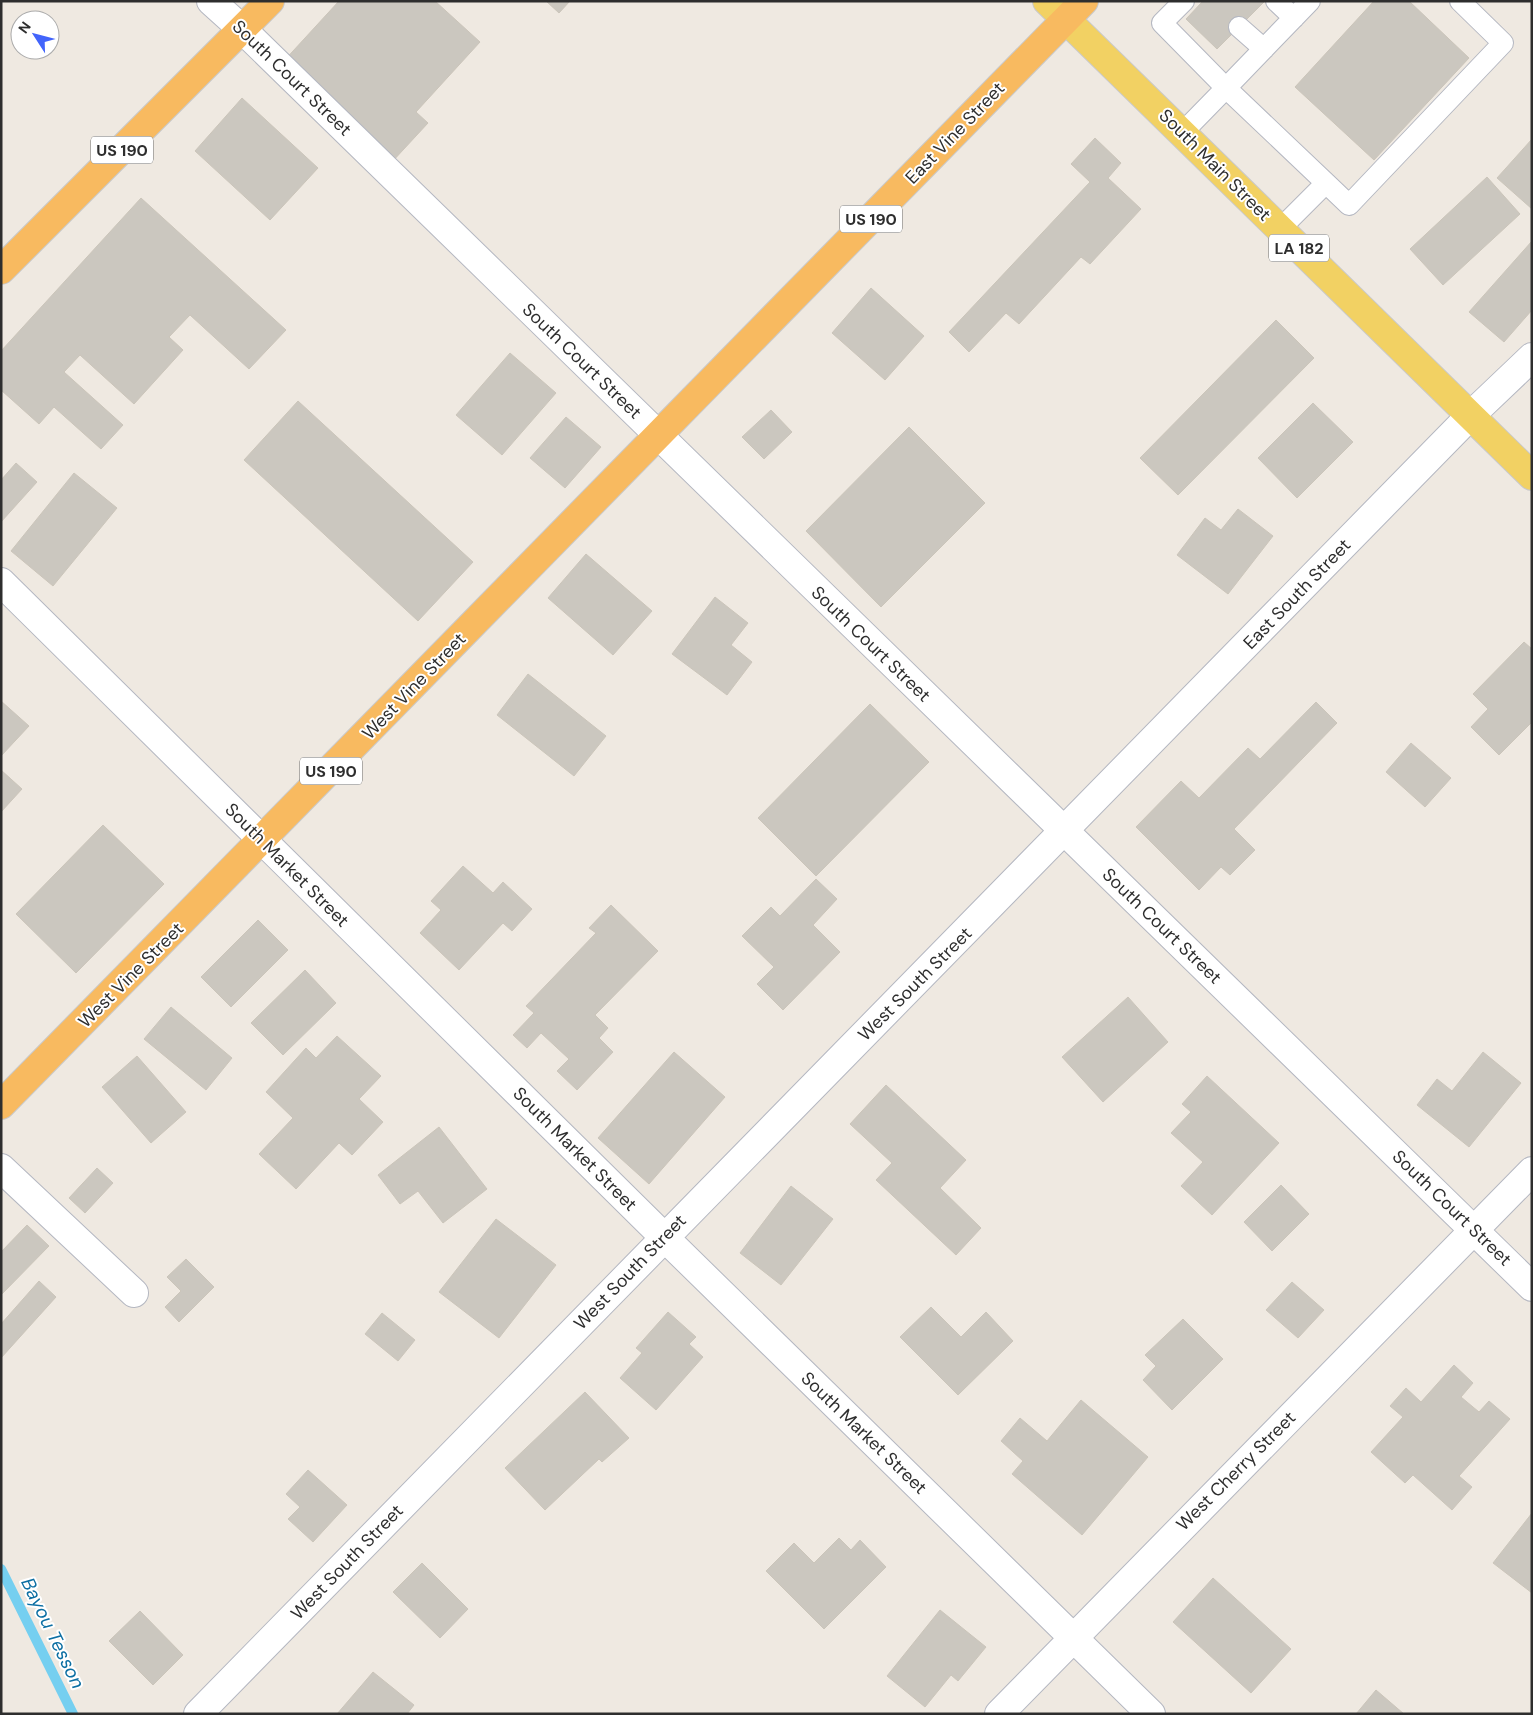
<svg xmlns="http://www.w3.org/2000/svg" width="1533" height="1715" font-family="'DM Sans',sans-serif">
  <rect width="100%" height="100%" fill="#efe9e1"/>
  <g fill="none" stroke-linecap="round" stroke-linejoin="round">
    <!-- stream -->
    <path stroke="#75cff0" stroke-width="10" d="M1 1569 73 1714"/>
  </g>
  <!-- building -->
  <path fill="#cbc7bf" stroke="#cbc5ba" d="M339 1H435L480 42 416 112 428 123 391 163 282 63Z
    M546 1H570L559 13Z
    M1203 1H1265L1217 49 1186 19Z
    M1374 1H1409L1469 58 1374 160 1295 87Z
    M242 98 318 168 270 220 195 151Z
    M1095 138 1121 163 1108 178 1141 209 1090 264 1081 257 1019 324 1006 313 969 352 949 332 1090 182 1071 164Z
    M1532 139V209L1497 178Z
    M1487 177 1520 214 1443 285 1410 249Z
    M141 198 286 330 249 369 190 315 169 337 183 350 134 404 80 355 64 372 123 425 101 449 54 407 39 424 1 390V351Z
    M1532 241V310L1504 342 1469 312Z
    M871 288 924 336 885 380 832 333Z
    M1276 320 1314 358 1178 495 1140 458Z
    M510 353 556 393 502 455 456 415Z
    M298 401 473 562 418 621 244 460Z
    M1313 403 1353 442 1297 498 1258 458Z
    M771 410 792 432 764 459 742 437Z
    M566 417 601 447 565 488 530 458Z
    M909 427 985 503 881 607 806 531Z
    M16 463 37 482 1 522V480Z
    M74 473 117 508 53 586 11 551Z
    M1238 509 1273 536 1228 594 1177 555 1205 518 1221 530Z
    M586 554 652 611 613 655 548 598Z
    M715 597 748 623 731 645 752 662 727 695 672 654Z
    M1524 642 1532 649V722L1499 755 1471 727 1488 709 1473 694Z
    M528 674 606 736 574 776 497 715Z
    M1 701 29 726 1 756Z
    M1316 702 1337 723 1234 829 1255 850 1230 875 1221 867 1199 890 1136 827 1181 781 1199 798 1248 748 1260 759Z
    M870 704 929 762 816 876 758 818Z
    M1411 743 1451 778 1425 807 1386 772Z
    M1 770 22 789 1 812Z
    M103 825 164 884 76 973 16 914Z
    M463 866 493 893 503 882 532 909 512 931 503 923 459 970 420 933 441 910 431 901Z
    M816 879 837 899 813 925 840 952 783 1010 757 984 774 967 742 936 771 907 780 916Z
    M611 905 658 951 595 1015 608 1028 599 1038 613 1052 577 1090 557 1071 569 1059 541 1033 527 1048 513 1035 534 1013 526 1006 596 933 589 928Z
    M258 920 288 950 231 1007 201 977Z
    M305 970 336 1003 283 1055 251 1023Z
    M1128 997 1168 1042 1103 1102 1062 1057Z
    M171 1007 232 1058 206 1090 144 1039Z
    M337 1036 381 1076 359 1099 383 1122 352 1155 339 1143 296 1189 259 1154 293 1118 266 1092 306 1048 316 1058Z
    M674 1052 725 1097 649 1184 598 1138Z
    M1483 1052 1521 1083 1469 1147 1417 1105 1437 1079 1452 1091Z
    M137 1056 186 1112 151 1143 102 1087Z
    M1207 1076 1279 1143 1212 1215 1181 1186 1203 1162 1171 1133 1191 1112 1182 1104Z
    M886 1085 966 1160 940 1188 981 1228 956 1255 876 1180 892 1163 850 1124Z
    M439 1127 487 1189 443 1223 418 1191 400 1204 378 1175Z
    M97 1168 113 1183 85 1213 69 1198Z
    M1281 1185 1309 1214 1272 1251 1244 1222Z
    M791 1186 833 1219 781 1285 740 1253Z
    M496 1219 556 1265 499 1338 439 1292Z
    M27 1225 49 1246 1 1295V1252Z
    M186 1259 214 1287 179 1322 165 1307 181 1291 167 1277Z
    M39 1281 56 1297 1 1358V1324Z
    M1292 1282 1324 1310 1298 1338 1266 1310Z
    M931 1307 961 1337 986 1312 1013 1341 958 1395 900 1337Z
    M668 1312 696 1337 689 1344 703 1357 656 1410 620 1378 642 1353 636 1348Z
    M382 1313 415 1340 398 1361 365 1334Z
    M1183 1319 1223 1359 1172 1410 1143 1380 1156 1366 1145 1355Z
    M1454 1365 1473 1383 1461 1397 1479 1412 1489 1401 1510 1419 1459 1476 1472 1487 1452 1510 1413 1475 1405 1483 1371 1452 1403 1417 1390 1406 1406 1388 1421 1402Z
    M585 1392 629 1438 602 1462 599 1459 545 1510 505 1468Z
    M1081 1400 1148 1457 1082 1535 1012 1474 1023 1461 1001 1441 1020 1418 1047 1441Z
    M308 1470 347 1505 313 1542 288 1519 300 1507 286 1494Z
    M1532 1513V1593L1493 1563Z
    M839 1538 851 1550 860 1540 886 1567 824 1629 766 1571 794 1543 814 1563Z
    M422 1563 468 1609 440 1638 393 1592Z
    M1213 1578 1291 1649 1251 1693 1173 1622Z
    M940 1610 986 1647 958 1681 951 1675 925 1707 887 1676Z
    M140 1611 183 1655 153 1685 109 1641Z
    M373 1672 414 1705 407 1714H337Z
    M1376 1690 1404 1714H1356Z"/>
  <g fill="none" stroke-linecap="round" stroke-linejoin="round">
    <defs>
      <path id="service" d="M1184 1 1162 23 1226 88 1310 1
        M1276 1 1294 18
        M1239 27 1264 49
        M1182 133 1226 88 1326 183 1280 229
        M1326 183 1349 205 1503 43 1460 1"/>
      <path id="minor" d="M211 1 242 29 1532 1287
        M1 582 664 1237 1151 1714
        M1 1168 134 1293
        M198 1714 1470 416 1532 357
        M999 1714 1532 1171"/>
      <path id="primary" d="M1047 1 1532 476"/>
      <path id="trunk" d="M1 270 270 1
        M1 1105 1084 1"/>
    </defs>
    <!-- service casing -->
    <use href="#service" stroke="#b4b7c1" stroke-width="22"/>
    <!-- minor casing -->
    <use href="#minor" stroke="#b4b7c1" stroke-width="30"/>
    <!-- primary casing -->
    <use href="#primary" stroke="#c9c9c9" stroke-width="30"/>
    <!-- trunk casing -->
    <use href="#trunk" stroke="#c9c9c9" stroke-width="30"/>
    <!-- service -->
    <use href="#service" stroke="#fff" stroke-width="20"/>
    <!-- minor -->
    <use href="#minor" stroke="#fff" stroke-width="28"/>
    <!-- primary -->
    <use href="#primary" stroke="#f2d163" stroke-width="28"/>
    <!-- trunk -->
    <use href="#trunk" stroke="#f8ba60" stroke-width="28"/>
  </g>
  <g text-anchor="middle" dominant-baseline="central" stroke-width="4" stroke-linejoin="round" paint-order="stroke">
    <!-- shield labels -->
    <g fill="#fff" stroke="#6d6d6d" stroke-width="1">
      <rect x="91" y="136.5" width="62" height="27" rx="4"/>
      <rect x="840" y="205.5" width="62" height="27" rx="4"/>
      <rect x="1269" y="234.5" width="60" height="27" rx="4"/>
      <rect x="300" y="757.5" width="62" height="27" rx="4"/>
    </g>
    <g font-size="16" font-weight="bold" fill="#2e2e2e">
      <text x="122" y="150">US 190</text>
      <text x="871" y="219">US 190</text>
      <text x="1299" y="248">LA 182</text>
      <text x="331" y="771">US 190</text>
    </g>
    <!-- street labels -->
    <g font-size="18" fill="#2e2e2e" stroke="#fff">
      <text transform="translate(292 78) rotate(44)">South Court Street</text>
      <text transform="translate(955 133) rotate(-46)">East Vine Street</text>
      <text transform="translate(1215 165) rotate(45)">South Main Street</text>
      <text transform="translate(582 361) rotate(44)">South Court Street</text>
      <text transform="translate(1297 594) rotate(-46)">East South Street</text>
      <text transform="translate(871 644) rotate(44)">South Court Street</text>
      <text transform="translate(414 686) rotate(-46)">West Vine Street</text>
      <text transform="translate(287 865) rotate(45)">South Market Street</text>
      <text transform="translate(1162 926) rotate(44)">South Court Street</text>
      <text transform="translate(131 975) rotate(-45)">West Vine Street</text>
      <text transform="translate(915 984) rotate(-45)">West South Street</text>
      <text transform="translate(575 1149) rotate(45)">South Market Street</text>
      <text transform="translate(1452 1208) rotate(44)">South Court Street</text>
      <text transform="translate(630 1272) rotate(-46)">West South Street</text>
      <text transform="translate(864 1433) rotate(44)">South Market Street</text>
      <text transform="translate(1236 1471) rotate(-45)">West Cherry Street</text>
      <text transform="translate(347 1562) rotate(-46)">West South Street</text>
    </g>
    <!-- water labels -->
    <g font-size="19" font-style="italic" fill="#0d6fa3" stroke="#fff">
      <text transform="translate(53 1633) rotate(64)">Bayou Tesson</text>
    </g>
  </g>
  <!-- border -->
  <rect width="1533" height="1715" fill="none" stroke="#2e2e2e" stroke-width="5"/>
  <!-- north arrow -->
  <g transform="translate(35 35) rotate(306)"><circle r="24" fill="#ffffff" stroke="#ababab"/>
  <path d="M0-4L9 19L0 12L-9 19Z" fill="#4264fb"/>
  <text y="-8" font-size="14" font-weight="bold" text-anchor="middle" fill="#2e2e2e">N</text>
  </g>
</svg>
